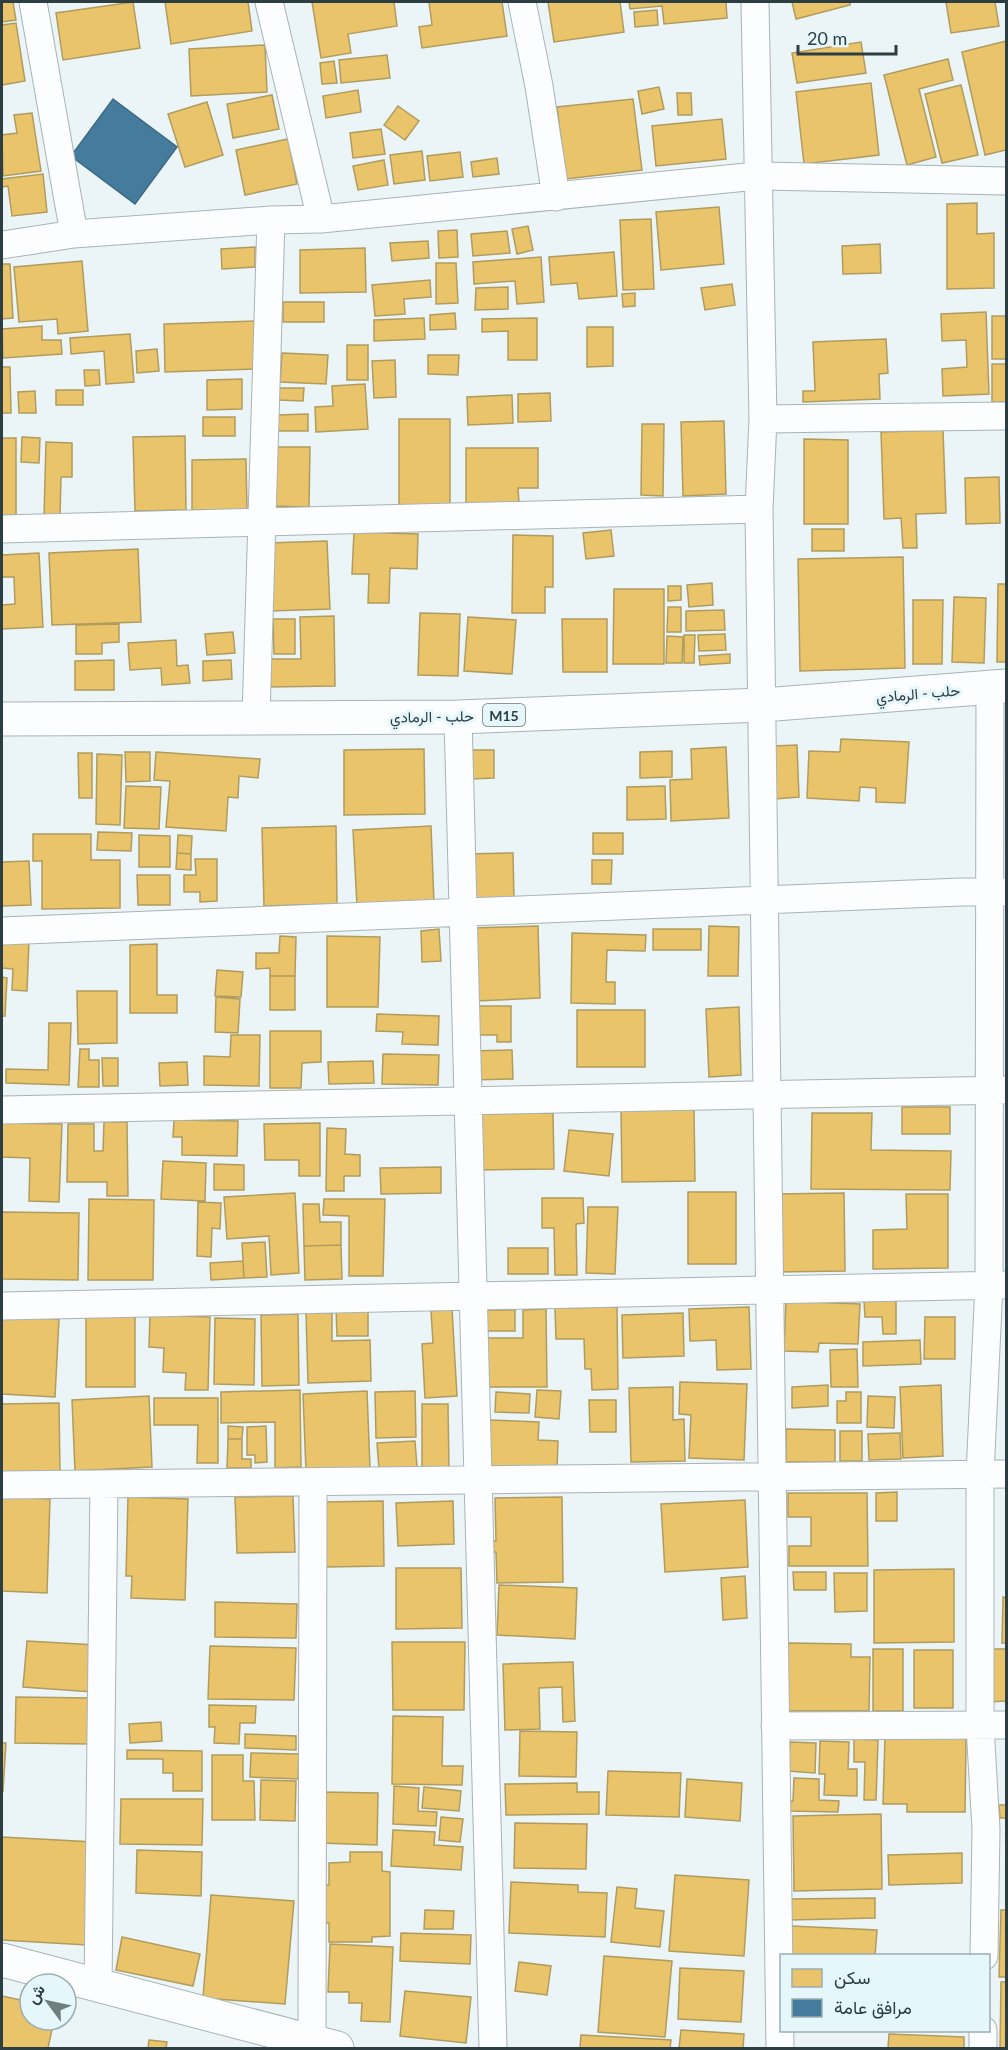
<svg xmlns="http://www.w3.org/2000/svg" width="1008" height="2050" font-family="Lato,Vazirmatn,sans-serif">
  <rect width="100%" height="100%" fill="#ebf4f6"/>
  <!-- homes -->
  <path fill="#e9c46a" stroke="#b09c5e" stroke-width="1.5" d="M2 2H13L16 20 2 22Z
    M133 2 140 48 63 60 56 13Z
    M165 2H248L252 31 171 44Z
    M312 2H394L397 26 348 34 351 53 321 58Z
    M429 2H502L507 36 422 48 419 27 432 25Z
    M548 2H620L624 32 554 42Z
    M629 2H726L727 18 664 24 662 6 630 9Z
    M792 2H850V5L796 19Z
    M946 2H995L999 26 951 33Z
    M657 10 658 25 635 27 634 12Z
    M16 23 25 81 2 85V25Z
    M1006 41V150L985 155 962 52Z
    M861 42 866 73 797 83 792 53Z
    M265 45 267 92 191 96 189 49Z
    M387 55 390 78 341 83 339 60Z
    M948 59 953 80 919 89 936 157 907 165 884 75Z
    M334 61 337 83 322 84 320 63Z
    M871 83 879 155 804 164 796 92Z
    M961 85 978 155 942 163 925 94Z
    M659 87 664 109 642 114 638 91Z
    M358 90 361 112 326 118 323 96Z
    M677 93H691L692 115H678Z
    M272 95 279 129 233 138 227 104Z
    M633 99 642 170 566 179 557 107Z
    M207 102 223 155 185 167 168 114Z
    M398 106 419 121 405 140 384 125Z
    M32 113 41 171 3 176 2 135 17 133 14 115Z
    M722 119 726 159 656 166 652 126Z
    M381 129 385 154 353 158 350 133Z
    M288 139 297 184 245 195 236 150Z
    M422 151 425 180 394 184 390 155Z
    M460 152 463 177 430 181 427 156Z
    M497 158 499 174 473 177 471 162Z
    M384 160 388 185 358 190 353 166Z
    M43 174 47 212 12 216 8 186 2 187V179Z
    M977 203V234L994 233V288L947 289V204Z
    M719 207 724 264 661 270 656 212Z
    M651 219 654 289 623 290 620 220Z
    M528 226 533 250 517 254 512 229Z
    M457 230 458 257 439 258 438 231Z
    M507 231 510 253 473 256 471 234Z
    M428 241 429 258 392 261 390 243Z
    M880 244 881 273 843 274 842 246Z
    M255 247V267L222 269 221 249Z
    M365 248 366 292 300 293V250Z
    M614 252 617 296 579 299 577 283 551 285 549 257Z
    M541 257 544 302 517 304 515 281 474 284 473 262Z
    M82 261 88 331 58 334 57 319 19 322 14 267Z
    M436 263H456L458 303 436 304Z
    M2 264H10L13 318 2 319Z
    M430 280 431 297 404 299 405 314 375 316 372 285Z
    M732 284 735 305 705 310 701 288Z
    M508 287V309L475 310 476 288Z
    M635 293V306L623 307 622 294Z
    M283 302H324V322H283Z
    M986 312 989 394 943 396 942 369 967 367 966 340 942 341 941 314Z
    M455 313 456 329 430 330V315Z
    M992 316H1006V359H992Z
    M424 318 425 339 374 341V320Z
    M537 318V360H508V331L482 332V319Z
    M257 321 259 369 165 372 164 324Z
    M42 326V340H61L62 354 3 358 2 329Z
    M587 327H613V366L587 367Z
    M130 334 134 382 106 384 104 351 71 354 70 338Z
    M886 339 888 373 879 374 880 399 803 402V391H815L813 342Z
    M347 345H368V380H347Z
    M157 349 159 371 137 373 136 351Z
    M282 353 328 355 326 384 280 382Z
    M428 355H459L458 375 428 374Z
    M395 360 396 397 374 398 372 361Z
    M992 364H1006V402H992Z
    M2 367H10L11 413H2Z
    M84 370H99L100 385 85 386Z
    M242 379V409L207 410V380Z
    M365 384 368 429 316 432 315 407 333 406 332 386Z
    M279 388H304L303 401 279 400Z
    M56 390H83V405H56Z
    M35 391 36 413H19L18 392Z
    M550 393 551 421 518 422V394Z
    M512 395 513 423 468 425 467 397Z
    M308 414V431H277V415Z
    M203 417H235V436H203Z
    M399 419H450V505H399Z
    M724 421 726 494 683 496 681 422Z
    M642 424H664L663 496 641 495Z
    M943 430 946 513 916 514 917 548H903L901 518 884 519 881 432Z
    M185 436 186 510 135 511 133 437Z
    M22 437 40 438 39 463 21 462Z
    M2 438H16V515L2 516Z
    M804 439 848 440V524H804Z
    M46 442 72 443V477H61L60 517H44Z
    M274 447H310L309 507 272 506Z
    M466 448H538V488H518L519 503H466Z
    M246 459 247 510H192V460Z
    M999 477 1000 523 966 524 965 478Z
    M812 529H844V551H812Z
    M611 530 614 556 586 559 583 533Z
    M354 532 418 534 417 569 390 568 389 603H368L369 574H352Z
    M513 535 553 536V587H545V613H512Z
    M327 541 330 609 270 611 268 543Z
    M138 549 141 622 52 625 49 553Z
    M39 553 43 627 2 629V605L15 604 14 577H2V555Z
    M903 557 905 668 800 671 798 559Z
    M712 583 713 605 689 607 687 585Z
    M998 584H1006V662H997Z
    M668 586H681V600L668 601Z
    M614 589H664V664H613Z
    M954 597 986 598 984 663 952 662Z
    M913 600H943L942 664H913Z
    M668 607H681V632H667Z
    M724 610 725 630 686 631V611Z
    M420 613 460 614 458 676 418 675Z
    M334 616 335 686 268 687 267 659H301L300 617Z
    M468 617 516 620 512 674 464 671Z
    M273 619H295V654H274Z
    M562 619H607V672H563Z
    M119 624V642L102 643V654H76V625Z
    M233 632 235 653 207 655 205 634Z
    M725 634 726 650 699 651 698 635Z
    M684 635H695L694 663H684Z
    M667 636 683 637 682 663H666Z
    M176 640 177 666 188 665 190 683 162 685 161 668 130 670 128 643Z
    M730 654V663L700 665 699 656Z
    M114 660V690H75V661Z
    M231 660 232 679 203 681V661Z
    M841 739 909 742 905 803 876 802V788L860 787 859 801 807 798 809 751 840 752Z
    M797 745 799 797 775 799 772 746Z
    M726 747 729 818 671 821 670 780 692 779 691 749Z
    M424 749 425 814 344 815V750Z
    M470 750H494V778L470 779Z
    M672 751V777L640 778V752Z
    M125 752H150V781L126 782Z
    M156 752 260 759 258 778 239 776 238 798 228 797 226 831 166 827 170 781 154 780Z
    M78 753H92V798H79Z
    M97 754 122 755 120 825 96 824Z
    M126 786 161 787 159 829 124 828Z
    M665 786 666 819 627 820V787Z
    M336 826 337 904 264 906 262 828Z
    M431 826 434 903 357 906 353 830Z
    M98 832 132 833 131 851 97 850Z
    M593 833H623V854H593Z
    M33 834H91V860H120V908L42 909V861H33Z
    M139 835 170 836V867H139Z
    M178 835 192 836 191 854 177 853Z
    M177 853 191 854V870L176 869Z
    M513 853 514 901 467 902 466 854Z
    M195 859H217V901L200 902V892H184V875H196Z
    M592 860H612L611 884H592Z
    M29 861 31 905 2 906V862Z
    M137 875H170V905H138Z
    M538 926 540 998 476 1001 473 928Z
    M709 926 739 927 738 976H708Z
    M439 929 441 961 422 962 421 931Z
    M653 929H701V950H653Z
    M572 933 646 935 645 951 607 950 606 982H615V1004L571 1003Z
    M280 936 296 937 295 976H270V968L256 969V953H279Z
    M327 936 380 937 378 1007H327Z
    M2 940 29 941 27 991 12 990 13 969 2 968Z
    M157 944V995H177V1013H130V945Z
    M217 970 243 972 241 997 215 996Z
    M270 976H295V1010H270Z
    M2 977 7 978 5 1016H2Z
    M77 991H117V1043L78 1044Z
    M216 997 240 999 238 1033 215 1032Z
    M469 1006H511V1042H497V1035H468Z
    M739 1007 741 1075 709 1077 706 1009Z
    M577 1010H645V1067H577Z
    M377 1014 439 1016 438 1045 402 1044 403 1032 376 1031Z
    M49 1023H71L69 1085 6 1083V1069L48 1070Z
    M270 1031H321V1062L302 1063 301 1088H270Z
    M231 1035H260L259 1086 204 1085V1056L230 1057Z
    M80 1049H89V1060H99V1087H78Z
    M512 1050 513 1079 472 1080 471 1051Z
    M383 1054 439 1055 438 1085 382 1084Z
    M102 1058H118V1086H103Z
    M373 1061 374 1083 329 1084 328 1062Z
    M187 1062 188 1085 160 1086 159 1063Z
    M902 1107H950V1134H902Z
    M694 1109 695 1181 622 1182 621 1110Z
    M553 1113 554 1169 480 1170 479 1114Z
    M812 1113H872L871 1150 951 1151 950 1190 811 1189Z
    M174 1120 238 1121 237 1156 182 1155V1137H173Z
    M104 1122H127L128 1196H107V1182H67L68 1124H94V1151H103Z
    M2 1123 62 1124 59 1202 29 1201 30 1158 2 1157Z
    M320 1123V1176H299V1160H265L264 1124Z
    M327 1128 346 1129 345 1154 360 1155V1176H344V1191H326Z
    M569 1130 613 1134 609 1176 564 1171Z
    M163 1161 206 1163 205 1201 161 1199Z
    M214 1164 244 1165V1190H214Z
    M441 1167V1193L381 1194 380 1168Z
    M688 1192H736V1264H688Z
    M295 1193 299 1273 271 1275 269 1236 227 1239 224 1197Z
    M844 1193 845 1271 776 1272 775 1194Z
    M906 1194H948V1268L873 1269V1230L907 1229Z
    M542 1198H583L584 1223 576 1224 577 1275H555L554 1228H542Z
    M89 1199 154 1200 153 1280H88Z
    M324 1199H385L383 1276H349V1216L323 1215Z
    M198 1202 221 1203 220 1229 212 1228 211 1257 197 1256Z
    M303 1204H319L320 1222H341V1245L304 1246Z
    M588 1207H618L615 1274 586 1273Z
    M2 1212 79 1213 78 1280 2 1279Z
    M265 1242 267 1277 244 1278 242 1243Z
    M341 1245 342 1279 305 1280 304 1246Z
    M508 1248H548V1274H508Z
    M243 1261 244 1278 211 1280 210 1263Z
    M896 1299V1334H883L882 1317H865L864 1300Z
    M786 1301 860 1304 858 1344 819 1343 818 1352 784 1351Z
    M617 1307 618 1389 592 1390 591 1369H585L584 1339H556L555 1308Z
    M749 1307 751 1369 717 1370 716 1340 690 1341 689 1309Z
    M368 1308V1336H337L336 1309Z
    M452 1309 457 1396 425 1398 422 1344 433 1343 431 1311Z
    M546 1309 547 1387H483L482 1338H523V1310Z
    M487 1310H515V1331H487Z
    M86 1313H135V1387H86Z
    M306 1313H332V1341L370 1340 371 1381 308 1383Z
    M683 1313 684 1356 623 1358 622 1315Z
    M298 1314 299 1385 262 1386 261 1315Z
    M150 1315 210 1317 208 1390H185L186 1373 163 1372 164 1348 149 1347Z
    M2 1317 59 1319 55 1397 2 1394Z
    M925 1317H955V1359H924Z
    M215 1318 255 1319 254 1385 214 1384Z
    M920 1340 921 1364 863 1366V1342Z
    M857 1349 858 1387H831L830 1350Z
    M680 1382 747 1384 744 1460 689 1458 691 1415 679 1414Z
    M828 1385V1406L792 1408V1387Z
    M941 1385 943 1456 903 1458 900 1387Z
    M673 1387V1420L684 1419 685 1461 631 1462 629 1388Z
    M300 1390 301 1467 275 1468V1422L221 1423V1392Z
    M537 1390 561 1391 559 1419 535 1417Z
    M367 1391 370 1468 306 1471 303 1394Z
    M415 1391 416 1437 376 1438 375 1392Z
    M496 1392 530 1394 529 1413 495 1412Z
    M846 1392H861V1423H837V1401H846Z
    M149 1396 152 1467 75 1471 72 1400Z
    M868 1396 895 1397 894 1428 867 1427Z
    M154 1398H218V1463H197L198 1425H154Z
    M589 1400H616V1432H590Z
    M59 1403 60 1473 2 1474V1404Z
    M422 1404H448L449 1468H422Z
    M489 1420 539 1422 538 1440 558 1441 557 1468 487 1466Z
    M228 1426 243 1427 242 1439H228Z
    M266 1426 267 1462 255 1463V1455H247V1427Z
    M786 1429 835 1430V1462H786Z
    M840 1431H862V1461H840Z
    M900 1433 901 1459 869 1460 868 1434Z
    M228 1439H242V1459H251V1468H227Z
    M415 1441 417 1467 379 1469 377 1443Z
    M897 1492V1521H876V1493Z
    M788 1493H867L868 1566H789V1546H811V1517H788Z
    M293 1496 295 1552 237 1553 235 1497Z
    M2 1497 50 1499 47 1593 2 1591Z
    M128 1497 188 1499 185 1600 131 1598 132 1576H126Z
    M562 1497 563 1582 497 1583 496 1552H493V1541H496L495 1498Z
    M745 1500 748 1567 665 1572 661 1504Z
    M383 1501 384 1566 326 1567 325 1502Z
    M453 1501 454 1544 398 1546 396 1503Z
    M396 1568H461L462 1628 396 1629Z
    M954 1569V1642L874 1643V1570Z
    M793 1572H826V1590H794Z
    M834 1573H867V1611L835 1612Z
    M745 1576 747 1618 723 1620 721 1578Z
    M499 1585 577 1588 575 1639 497 1635Z
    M1003 1597 1006 1598V1643H1002Z
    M215 1602 297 1604 296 1638 215 1637Z
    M27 1641 96 1645 93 1692 23 1687Z
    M392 1642H465L464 1710H393Z
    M788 1643 851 1644V1657H870L869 1711H788Z
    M210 1646 296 1648 294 1700 208 1699Z
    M873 1649H903V1711H873Z
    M986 1649H1006V1701L987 1702Z
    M914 1650H953V1708H914Z
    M573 1662 575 1721 563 1722 562 1687 539 1688 540 1729 505 1730 503 1664Z
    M16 1697 91 1698 90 1744 15 1743Z
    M209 1705 256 1706 255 1723H240L239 1744 214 1743 215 1727H209Z
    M393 1716 443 1717 442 1766H463L462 1785 392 1784Z
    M161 1722 162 1741 130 1743 129 1724Z
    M520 1731 577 1732 576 1777 519 1776Z
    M245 1734 296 1736V1750L245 1748Z
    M885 1737 966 1738 965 1812H907V1804H883Z
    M1006 1737V1818H1000L999 1805H1006Z
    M854 1739 878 1740 876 1800H864L865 1762H854Z
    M820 1741 849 1742 848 1769H857V1796L824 1795 825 1774H819Z
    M790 1742 816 1743 815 1773 788 1771Z
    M2 1743H6L3 1791 2 1790Z
    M127 1750 202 1751V1791H173V1773H163V1759H127Z
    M251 1753 299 1754 298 1779 250 1777Z
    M212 1755H243V1781H254L255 1820H212Z
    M608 1771 681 1773 679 1817 606 1815Z
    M794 1778 819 1779V1800L839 1801 838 1812 787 1811V1801H793Z
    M687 1779 742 1783 740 1821 685 1817Z
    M261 1780 296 1781 295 1821 260 1820Z
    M577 1783V1792H599V1814L506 1815 505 1784Z
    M394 1786 419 1788 418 1811 437 1812 436 1826 393 1824Z
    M424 1787 461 1791 459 1811 422 1808Z
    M322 1792 378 1793 377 1845 321 1843Z
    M121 1799H203L202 1845 120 1844Z
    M881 1814 882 1889 794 1891 793 1816Z
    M441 1817 463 1819 460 1842 439 1840Z
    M515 1823 587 1824 586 1869 514 1868Z
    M393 1830 435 1832 434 1845 463 1847 461 1870 391 1866Z
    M2 1837 94 1842 87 1945 2 1940Z
    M137 1850 202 1852 201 1896 136 1893Z
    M350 1852H382V1871L390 1872V1936L372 1937V1942H329V1923H318V1885H329V1863L350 1862Z
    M962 1853V1883L889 1885 888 1855Z
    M675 1875 749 1880 744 1956 669 1951Z
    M511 1882 578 1885V1892L607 1893 605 1937 509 1933Z
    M617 1887 637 1889 635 1908 664 1911 660 1947 611 1942Z
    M211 1895 294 1901 285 2004 203 1998Z
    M875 1898V1918L790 1920V1899Z
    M425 1910 454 1911 453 1929H424Z
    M1001 1910H1006V1977H999Z
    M791 1926 877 1930 875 1956H789Z
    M401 1933 471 1935 470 1964 400 1961Z
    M122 1937 200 1954 193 1986 116 1970Z
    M330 1944 393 1947 390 2022 361 2021 362 2003H349V1992H328Z
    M604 1956 672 1961 665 2037 598 2032Z
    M519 1962 551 1966 547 1995 515 1991Z
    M680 1968 744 1971 741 2022 678 2019Z
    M1001 1982H1006V2048H1000Z
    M405 1991 471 1997 466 2043 400 2036Z
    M2 1996 30 2002V2020H54L48 2048H2Z
    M681 2030 744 2034 743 2048H679Z
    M889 2034 964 2037V2048H888Z
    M581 2035 671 2040 670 2048H580Z
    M149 2040 167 2042 166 2048H148Z"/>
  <!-- public -->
  <path fill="#457b9d" stroke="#3e6982" stroke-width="1.5" d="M113 99 177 147 135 204 71 156Z"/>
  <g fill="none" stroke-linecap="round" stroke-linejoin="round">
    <defs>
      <path id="minor" d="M33 2 74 234
        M269 2 321 219
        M522 2 539 86 556 197
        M755 2 763 419 759 509 780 2048
        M2 245 74 234 271 220 321 219 757 176 1006 181
        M763 419 1006 416
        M2 529 759 509
        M256 717 271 220
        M458 717 493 2048
        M2 931 961 892H1006
        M2 1110 1006 1090
        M2 1306 1005 1285
        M2 1485 1006 1474
        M775 1726 1006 1725
        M984 1956 986 1829 980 1726V1474L989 1285 990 687
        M98 1986 104 1484
        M312 2042 313 1482
        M983 2048V2030"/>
      <path id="tertiary" d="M2 1960 337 2048"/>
      <path id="trunk" d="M2 719 458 717 762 705 1006 686"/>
    </defs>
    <!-- minor casing -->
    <use href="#minor" stroke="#a8b4b7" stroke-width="29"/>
    <!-- tertiary casing -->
    <use href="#tertiary" stroke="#a8b4b7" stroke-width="35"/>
    <!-- trunk casing -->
    <use href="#trunk" stroke="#a8b4b7" stroke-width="35"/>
    <!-- minor -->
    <use href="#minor" stroke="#fcfdfe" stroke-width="27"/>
    <!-- tertiary -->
    <use href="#tertiary" stroke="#fcfdfe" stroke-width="33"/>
    <!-- trunk -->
    <use href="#trunk" stroke="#fcfdfe" stroke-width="33"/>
  </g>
  <g text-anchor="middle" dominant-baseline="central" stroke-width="6" stroke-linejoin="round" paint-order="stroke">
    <!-- shield labels -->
    <rect fill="#e6f7fb" stroke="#64767a" stroke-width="1.5" x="483" y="704" width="42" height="22" rx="4.5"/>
    <g font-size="14" font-weight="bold" fill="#2c3e42">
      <text x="504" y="715">M15</text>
    </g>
    <!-- street labels -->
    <g font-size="15" fill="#2c3e42" stroke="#e6f7fb">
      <text transform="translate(918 693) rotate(-5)">حلب - الرمادي</text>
      <text transform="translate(432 716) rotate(-1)">حلب - الرمادي</text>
    </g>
  </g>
  <!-- border -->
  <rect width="1008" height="2050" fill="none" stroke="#2c3e42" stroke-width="6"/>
  <!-- legend -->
  <rect x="780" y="1954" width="210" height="78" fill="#e6f7fb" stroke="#9cadb1" stroke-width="1.5"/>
  <rect x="792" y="1969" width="30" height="18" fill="#e9c46a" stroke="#9cadb1" stroke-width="1.5"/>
  <text x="834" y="1984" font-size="18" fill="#2c3e42">سكن</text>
  <rect x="792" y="1999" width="30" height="18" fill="#457b9d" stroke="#9cadb1" stroke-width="1.5"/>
  <text x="834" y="2014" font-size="18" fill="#2c3e42">مرافق عامة</text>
  <!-- north arrow -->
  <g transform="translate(48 2002) rotate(303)"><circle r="28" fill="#e6f7fb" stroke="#9cadb1" stroke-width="1.5"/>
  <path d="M0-4.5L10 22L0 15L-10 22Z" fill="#6f7e81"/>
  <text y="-9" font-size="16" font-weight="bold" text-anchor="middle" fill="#2c3e42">ش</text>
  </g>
  <!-- scale -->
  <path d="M798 45v9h98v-9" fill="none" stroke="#2c3e42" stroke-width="3"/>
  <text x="807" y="45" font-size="18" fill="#2c3e42" stroke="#e6f7fb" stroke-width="4.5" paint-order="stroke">20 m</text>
</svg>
